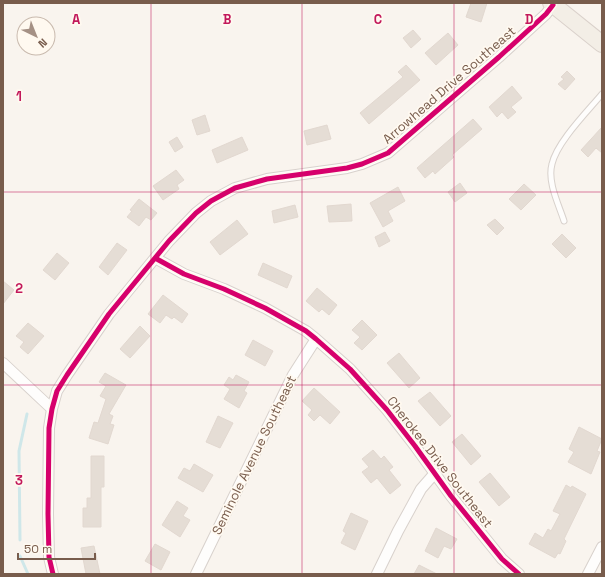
<svg xmlns="http://www.w3.org/2000/svg" width="605" height="577" font-family="'Space Grotesk',sans-serif">
  <rect width="100%" height="100%" fill="#f9f4ee"/>
  <g fill="none" stroke-linecap="round" stroke-linejoin="round">
    <!-- stream -->
    <path stroke="#cfe7e9" stroke-width="3" d="M20 540 19 451 27 414
      M20 556 28 574"/>
  </g>
  <!-- building -->
  <path fill="#e5ddd5" stroke="#e2d8d0" d="M471 3H487L481 22 466 17Z
    M413 30 421 39 411 48 403 38Z
    M448 33 458 45 436 65 425 53Z
    M406 65 420 80 369 124 360 113 403 77 398 72Z
    M567 71 575 79 565 90 558 84 564 79 561 77Z
    M512 86 522 98 511 107 516 112 508 119 502 112 497 117 489 107Z
    M205 115 210 131 197 135 192 120Z
    M473 119 482 129 452 155 454 157 435 174 433 171 425 178 417 168Z
    M327 125 331 139 307 145 304 131Z
    M602 127V153L596 148 588 157 581 150Z
    M177 137 183 147 175 152 169 142Z
    M242 137 248 150 217 163 212 150Z
    M176 170 184 180 177 185 179 189 163 200 153 186Z
    M460 183 467 193 455 202 448 192Z
    M524 184 536 195 521 210 509 199Z
    M398 187 405 201 388 211 393 221 383 227 370 203Z
    M139 199 157 213 151 220 146 217 139 226 127 217 132 211 130 210Z
    M351 204 352 221 329 222 327 206Z
    M295 205 298 217 274 223 272 211Z
    M495 219 504 228 497 235 487 225Z
    M237 220 248 234 220 255 210 242Z
    M385 232 390 241 379 247 375 237Z
    M562 234 576 248 566 258 552 244Z
    M117 243 127 250 108 275 99 267Z
    M57 253 69 263 55 280 43 270Z
    M263 263 292 276 287 288 258 275Z
    M3 281 14 290 3 304Z
    M317 288 337 305 329 315 322 309 319 312 306 301Z
    M163 295 188 314 182 323 174 317 172 319 166 315 160 323 148 314Z
    M362 320 377 335 362 350 354 343 360 337 352 330Z
    M28 323 44 336 28 354 20 347 24 342 16 336Z
    M140 326 150 336 130 358 120 349Z
    M253 340 273 351 265 366 245 355Z
    M399 353 420 378 409 388 387 363Z
    M105 373 126 385 109 414 113 416 110 424 114 425 108 444 89 438 94 422 98 423 106 399 100 396 106 386 99 382Z
    M236 375 249 382 244 391 247 393 239 408 224 399 230 389 224 385 229 377 233 380Z
    M314 388 340 412 330 424 320 415 314 421 308 415 312 410 302 401Z
    M430 392 451 416 440 426 418 401Z
    M218 416 233 423 220 448 206 442Z
    M579 427 602 439 597 451 600 452 591 474 568 462 574 452 569 449Z
    M462 434 481 456 471 465 452 442Z
    M373 450 381 459 384 456 393 467 389 470 401 485 390 494 377 478 371 483 362 472 369 467 362 459Z
    M91 456H104V487H101V527H83V508H87V498H91Z
    M194 464 213 475 203 492 178 478 184 468 190 471Z
    M490 473 510 497 499 506 479 482Z
    M566 485 571 488 572 486 586 494 564 539 566 541 560 554 558 553 555 558 529 544 535 533 543 538 548 529 551 531 560 514 553 511Z
    M177 501 188 508 183 516 190 520 180 537 162 525Z
    M351 513 368 521 355 550 341 543 346 533 343 531Z
    M436 528 457 539 451 549 444 546 438 558 425 551Z
    M155 544 170 552 161 570 145 561Z
    M94 546 100 574H86L81 548Z
    M419 565 437 574H414Z"/>
  <g fill="none" stroke-linecap="round" stroke-linejoin="round">
    <defs>
      <path id="lane" d="M564 221C559 205 547 182 552 164 557 142 587 112 602 94"/>
      <path id="street" d="M155 258 184 274 224 289 265 308 306 331 316 339 350 369 387 410 415 446 451 496 502 559 519 574
        M3 363 52 409
        M53 574 49 557 48 514 49 428 52 409 57 391 67 375 109 314 169 241 196 213 211 201 235 188 267 179 347 168 362 164 388 153 499 57 546 14 553 5
        M196 574 293 375 316 339
        M377 574 398 531 421 489 435 473
        M588 574 602 547"/>
      <path id="primary" d="M551 3 602 44"/>
    </defs>
    <!-- lane casing -->
    <use href="#lane" stroke="#d8d1cc" stroke-width="7"/>
    <!-- street casing -->
    <use href="#street" stroke="#d8d1cc" stroke-width="12"/>
    <!-- primary casing -->
    <use href="#primary" stroke="#dad1cb" stroke-width="18"/>
    <!-- lane -->
    <use href="#lane" stroke="#fefdfc" stroke-width="5"/>
    <!-- street -->
    <use href="#street" stroke="#fefdfc" stroke-width="10"/>
    <!-- primary -->
    <use href="#primary" stroke="#f3eee6" stroke-width="16"/>
    <defs>
      <path id="cycleway" d="M155 258 184 274 224 289 265 308 306 331 316 339 350 369 387 410 415 446 451 496 502 559 519 574
        M53 574 49 557 48 514 49 428 52 409 57 391 67 375 109 314 169 241 196 213 211 201 235 188 267 179 347 168 362 164 388 153 499 57 546 14 553 5"/>
    </defs>
    <!-- cycleway casing -->
    <use href="#cycleway" stroke="#fff9f0" stroke-width="8"/>
    <!-- cycleway -->
    <use href="#cycleway" stroke="#d6006c" stroke-width="5"/>
  </g>
  <!-- grid -->
  <path fill="none" stroke="#c2185b" stroke-width="1" stroke-opacity="0.55" d="M151 3V574M302 3V574M454 3V574M3 192H602M3 385H602"/>
  <g text-anchor="middle" dominant-baseline="central" stroke-width="3.5" stroke-linejoin="round" paint-order="stroke">
    <!-- street labels -->
    <g font-size="13" fill="#785c4c" stroke="#fff9f0">
      <text transform="translate(449 85) rotate(-41)">Arrowhead Drive Southeast</text>
      <text transform="translate(254 455) rotate(-64)">Seminole Avenue Southeast</text>
      <text transform="translate(440 462) rotate(52)">Cherokee Drive Southeast</text>
    </g>
  </g>
  <g font-size="13" text-anchor="middle" font-weight="bold" fill="#c2185b" stroke="#fff9f0" stroke-width="3.5" stroke-linejoin="round" paint-order="stroke">
    <text x="76" y="24">A</text>
    <text x="227" y="24">B</text>
    <text x="378" y="24">C</text>
    <text x="529" y="24">D</text>
    <text x="19" y="101">1</text>
    <text x="19" y="293">2</text>
    <text x="19" y="485">3</text>
  </g>
  <!-- border -->
  <rect width="605" height="577" fill="none" stroke="#785c4c" stroke-width="8"/>
  <!-- north arrow -->
  <g transform="translate(36 36) rotate(137)"><circle r="19" fill="#fff9f0" stroke="#c9baae"/>
  <path d="M0-3L7 15L0 10L-7 15Z" fill="#a59185"/>
  <text y="-6" font-size="11" font-weight="bold" text-anchor="middle" fill="#785c4c">N</text>
  </g>
  <!-- scale -->
  <path d="M18 553v6h77v-6" fill="none" stroke="#785c4c" stroke-width="2"/>
  <text x="24" y="553" font-size="12" fill="#785c4c" stroke="#fff9f0" stroke-width="3" paint-order="stroke">50 m</text>
</svg>
